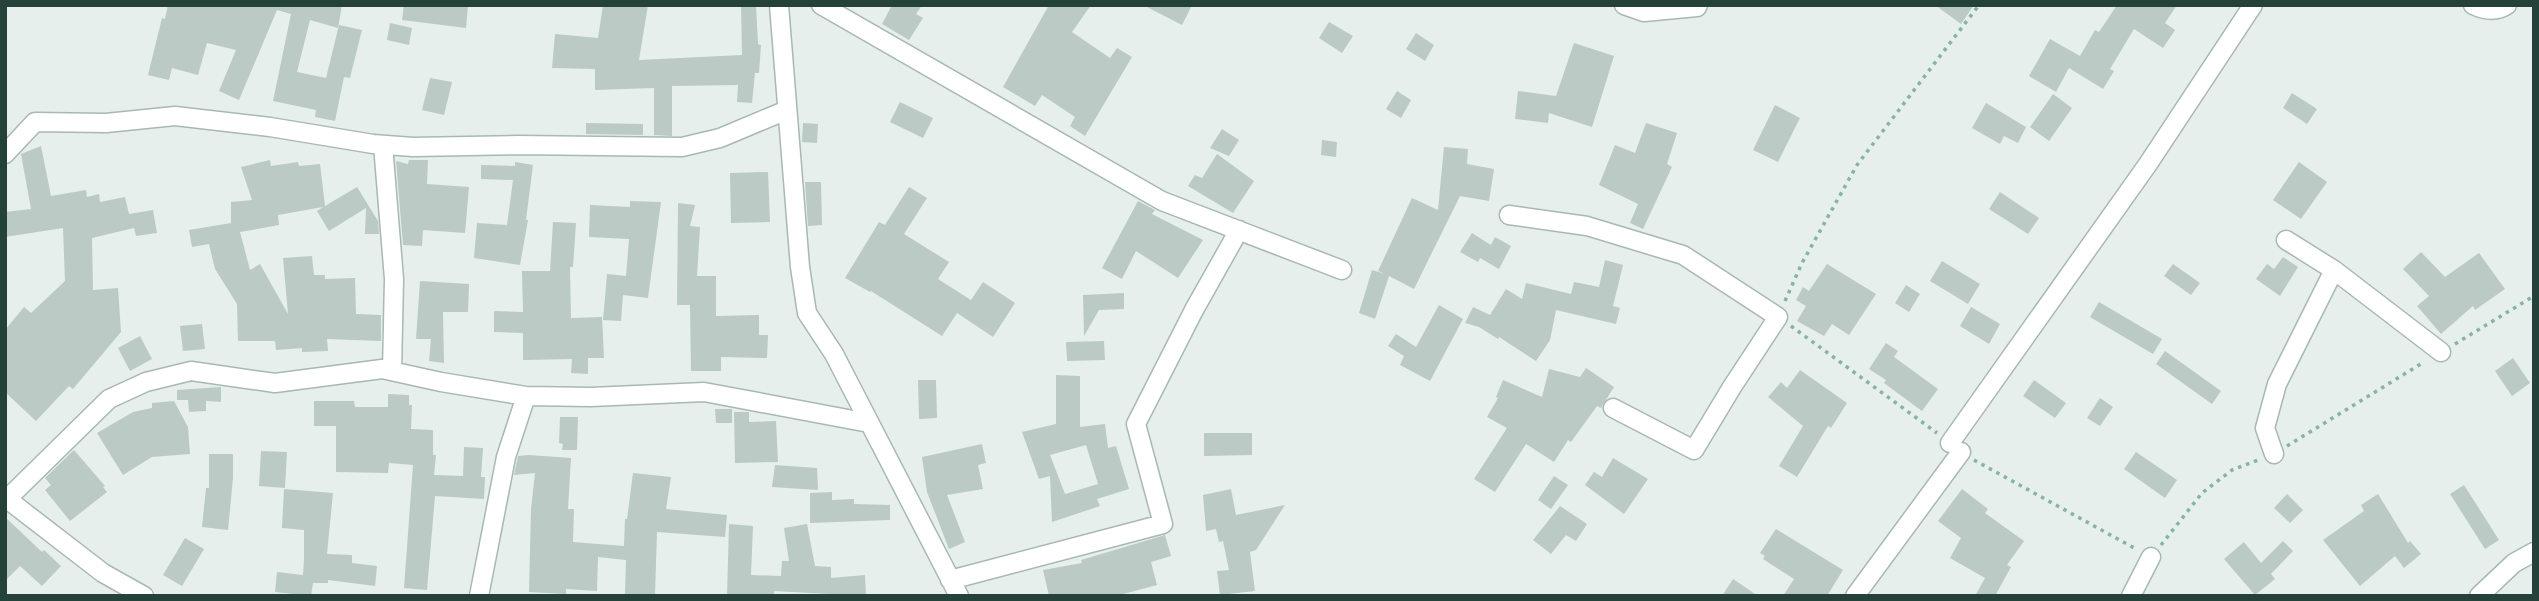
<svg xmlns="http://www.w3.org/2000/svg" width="2539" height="601" font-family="'Alegreya Sans',sans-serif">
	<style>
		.building { fill: #bbcac4; fill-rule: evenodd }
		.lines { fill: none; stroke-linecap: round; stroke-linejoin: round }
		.minor-casing { stroke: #a8b8b2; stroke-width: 21 }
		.path { stroke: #86b3a5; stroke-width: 3.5; stroke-dasharray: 3.5 5; stroke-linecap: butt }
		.minor { stroke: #fff; stroke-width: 18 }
	</style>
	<rect width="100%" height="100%" fill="#e6efeb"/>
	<!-- building -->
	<path class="building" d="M168,5H342L338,28L310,20L297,72L326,78L339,25L362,30L350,78L344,77L335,121L315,117L316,110L273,101L291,14L277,10L239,100L219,91L236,50L207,43L198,75L172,68L169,80L148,75L162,18L165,19Z
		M404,5H468L466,28L402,20Z
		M603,5H648L639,60L742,55L741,5H756L758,44L761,45L759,73H755L752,103L737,102L738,85L672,86V136L654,135V88L595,90V69L552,68L555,34L598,38Z
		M892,5H922L916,14L923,18L909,40L882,24Z
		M1049,5H1091L1072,32L1110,58L1117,48L1132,57L1085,136L1070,126L1075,117L1042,95L1035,106L1003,87Z
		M1143,5H1192L1182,25Z
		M1935,5H1974L1961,24Z
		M2117,5H2177L2165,23L2175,30L2163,48L2134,29L2110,69L2114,71L2103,89L2069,68L2056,92L2029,76L2050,39L2080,56L2095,30L2099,32Z
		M1329,22L1353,36L1342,53L1319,38Z
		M390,23L412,28L409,45L387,40Z
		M1416,33L1434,45L1425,61L1406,49Z
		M1574,43L1614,56L1592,127L1549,113L1548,123L1515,119L1518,91L1556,96Z
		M430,78L452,82L444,115L422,110Z
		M1397,91L1411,100L1401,118L1386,109Z
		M2292,93L2317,109L2307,124L2283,108Z
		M2053,94L2072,108L2049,141L2030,127Z
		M900,102L933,118L923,138L890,122Z
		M1986,103L2026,127L2018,143L2004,136L2000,144L1972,128Z
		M1775,105L1800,118L1778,162L1753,150Z
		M586,123L643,124V135L586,134Z
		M803,123L818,124L817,143L802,142Z
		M1646,123L1677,133L1667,164L1672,167L1643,229L1630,223L1638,204L1599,185L1615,145L1635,153Z
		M1222,129L1239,140L1229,156L1210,148Z
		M1322,140L1337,142L1336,157L1321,155Z
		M41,146L51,196L86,190L87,197L99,194L100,202L125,197L129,214L153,210L157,233L136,236L134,228L92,238L93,290L118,288L121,332L73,389L69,386L36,421L5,392V330L24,307L31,313L65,281L63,228L5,237V212L31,209L21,154Z
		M1444,147L1468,149L1467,164L1494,169L1489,201L1460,196L1414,289L1389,276L1375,319L1359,313L1372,270L1385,274L1378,271L1412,198L1438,210Z
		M1217,154L1254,181L1233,213L1188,186L1195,175L1202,178Z
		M270,160L271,166L298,162L299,166L320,164L325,206L357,187L378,221L379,234H365L366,208L329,231L317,211L323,207L278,215L279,225L240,232L250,270L260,264L288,314L283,258L312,256L314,275H325V279L355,278L356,314L381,315V341L327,339L328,351L302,352V348L276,350L275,341H238L237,304L215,269L209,244L192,247L189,230L231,223V202L252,200L241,167Z
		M409,160H428L427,184L469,187L465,233L423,230L422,246L403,245L396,161L408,164Z
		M515,162L533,165L526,220H528L520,265L474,258L477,223L507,225L513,180L481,179V165L515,166Z
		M2299,162L2327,182L2301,219L2273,200Z
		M768,172L770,222L731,223L730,173Z
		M805,182H821L822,225L808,226Z
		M909,187L927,198L904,234L949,262L938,279L971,300L983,282L1015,303L993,337L957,313L942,336L871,291L870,292L845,278L879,222L885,225Z
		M2000,192L2039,218L2028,234L1989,209Z
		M630,201L661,202L648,298L623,295L621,321L603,320L607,274L626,276L629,239L589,237L590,205L630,207Z
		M1138,201L1155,210L1152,214L1203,240L1178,278L1136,251L1122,279L1102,268Z
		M678,203L695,205L690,226L700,227L697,276H716V316L759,315V335H768L767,358L721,357V371H691L690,305H677Z
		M553,222L576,223L573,267H570L571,318L602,317L604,358H588V374L571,373L572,359L523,360V333L494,332V311L523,312L522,271H550Z
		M1472,233L1491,245L1495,237L1511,246L1499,269L1480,258L1478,262L1460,252Z
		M2421,252L2445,277L2479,253L2505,289L2475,310L2473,306L2441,334L2417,306L2429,296L2403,269Z
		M2283,257L2298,267L2280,296L2256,279L2267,264L2274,269Z
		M1605,260L1623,265L1613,306L1620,308L1616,324L1556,310L1550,340L1536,361L1499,337L1498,339L1479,327L1465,323L1473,307L1490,315L1506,289L1522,299L1526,283L1571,294L1574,282L1599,287Z
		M1942,261L1980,284L1968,304L1930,281Z
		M1827,264L1876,294L1849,335L1832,324L1824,336L1797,321L1806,306L1796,300L1803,287L1809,291Z
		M2173,264L2200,283L2191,295L2164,276Z
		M420,281L469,284L468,312H443L444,363L429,361L431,339H416Z
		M1906,285L1920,294L1909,312L1895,303Z
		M1124,293V309L1099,310L1084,336L1083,295Z
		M2099,302L2162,339L2153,354L2090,317Z
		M1439,305L1463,319L1430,381L1400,365L1404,356L1388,346L1396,334L1416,347Z
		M1971,307L2000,324L1989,344L1960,326Z
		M202,324L205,349L183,351L180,326Z
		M140,336L152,359L130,371L118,348Z
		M1104,341L1105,360L1067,361L1066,342Z
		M1886,343L1898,351L1894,357L1938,389L1922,411L1884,383L1886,380L1869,369Z
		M2165,351L2221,391L2212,404L2156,364Z
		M2513,358L2530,383L2512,396L2495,371Z
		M1586,368L1614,387L1601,408L1597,406L1571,442L1568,440L1554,462L1526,444L1495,492L1474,479L1507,428L1487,417L1498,398L1496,397L1503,380L1542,397L1549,369L1580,377Z
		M1800,370L1847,403L1831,428L1828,426L1797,477L1779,466L1803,426L1768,397L1781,382L1787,388Z
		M1056,375L1080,376V427L1105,424L1108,448L1116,446L1129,489L1097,499L1100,506L1052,522L1050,476L1039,479L1022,432L1056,424ZM1086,445L1098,484L1065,494L1050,455Z
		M918,380H936L937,418L919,419Z
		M2034,380L2066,403L2055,418L2023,396Z
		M221,387V402L206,401V411L189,412L188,400H177V390Z
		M388,394L409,395V405H412L411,429L433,430V455H436L434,475L463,476L464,447L483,448L481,477H485L484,499L435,496L427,590L404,588L413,465L389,463L388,473L336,472V426H314V401H354L355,407H388Z
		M2100,398L2113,407L2100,426L2087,418Z
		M174,401L188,427L190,454L152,457L123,475L97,433L133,412L152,408V403Z
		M715,409H732V423H716Z
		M734,412H749V422L776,421L778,462L735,463Z
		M560,417H578L577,450H562L563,444L559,443Z
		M1204,433H1252V455L1204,456Z
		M982,444L986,463L978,465L983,489L947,495L965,542L949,549L927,492L922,457Z
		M74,450L105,486L103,487L107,492L70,521L45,490L51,485L45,478Z
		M261,451L287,452L285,488L259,486Z
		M2136,452L2177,480L2165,498L2124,469Z
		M209,454H233V478L228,530L202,527L206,488H209Z
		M529,455L571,458L568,509H574L573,542L624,546L625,519H627L633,473L671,477L666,509L727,515L725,537L657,532L655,595L625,594L626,560L598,557L597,591L566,589V594L529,592L531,509L535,473L514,475L518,456Z
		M1613,458L1648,479L1624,514L1585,485L1594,472L1602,477Z
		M775,465L817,468L818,490L772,487Z
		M1554,476L1568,485L1551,509L1538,500Z
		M2464,485L2499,540L2485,549L2450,494Z
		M284,489L333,493L327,554L352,555V563L377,566L375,586L328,580V583H313L311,596L275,592L277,572L303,575L304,560V530L282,528Z
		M1231,489L1236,515L1285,505L1256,550L1250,552L1255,591L1220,595L1217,571L1229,570L1223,541L1219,542L1216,529L1206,531L1203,495Z
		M1962,489L1988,509L1985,513L2024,541L2007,565L2011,567L1995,596H1975L1985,578L1950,558L1961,538L1938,521Z
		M832,492V500L854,499V504L890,505V520L810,523V493Z
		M2287,494L2303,510L2290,523L2274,508Z
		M2378,494L2408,543L2410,541L2421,554L2404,568L2395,556L2360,586L2323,540L2364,511L2361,505Z
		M1560,506L1587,524L1576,541L1566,535L1551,554L1533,540Z
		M5,517L42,552L44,550L61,566L42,586L20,566L5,581Z
		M729,524L753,526L751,575L781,576L782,561H789L784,528L807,524L815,566L831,567V578L865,575L866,596L774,591V596H727Z
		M1776,529L1843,570L1827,596H1783L1794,579L1763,559L1765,556L1760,553Z
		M1165,535L1171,556L1151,562L1157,585L1116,596H1049L1043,570L1082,563L1081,560Z
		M185,538L204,549L182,586L163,575Z
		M2283,541L2293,551L2271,574L2275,579L2255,595L2224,559L2244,542L2261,563Z
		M1733,579L1758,596H1722Z"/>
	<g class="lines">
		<defs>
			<path id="minor" d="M779,5L800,267L807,313L834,354L959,596
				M821,5L1162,201L1342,270
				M1624,5L1644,12L1697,7L1698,5
				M2473,5C2484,10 2497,12 2507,5
				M383,145L394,279L392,371
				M5,154L35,122L106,123L175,116L270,127L373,144L413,147L517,145L682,147L720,138L787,110
				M1509,215L1587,226L1683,255L1778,317L1732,387L1694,450L1613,408
				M2286,240L2334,270L2441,352
				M1950,443L2148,164L2253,5
				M2274,454L2265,428L2277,384L2334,270
				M7,499L103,573L144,596
				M5,501L109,399L146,382L191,371L275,383L382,369L441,382L526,396L591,397L704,392L869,423
				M950,580L1163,524L1136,424L1194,310L1239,230
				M479,596L506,457L526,396
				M1855,596L1961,452
				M2131,596L2151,557
				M2479,596L2514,563L2534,552"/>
		</defs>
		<!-- minor casing -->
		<use href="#minor" class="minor-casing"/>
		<!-- path -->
		<path class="path" d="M1785,301L1802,263L1857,165L1979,5
			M1791,326L1937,433
			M2455,344L2534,296
			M2287,446L2424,362
			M1974,460L2136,549
			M2161,545L2202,493L2232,470L2258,460"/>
		<!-- minor -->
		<use href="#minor" class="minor"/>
	</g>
	<!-- border -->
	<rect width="2539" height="601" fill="none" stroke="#24423a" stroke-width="14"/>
</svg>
